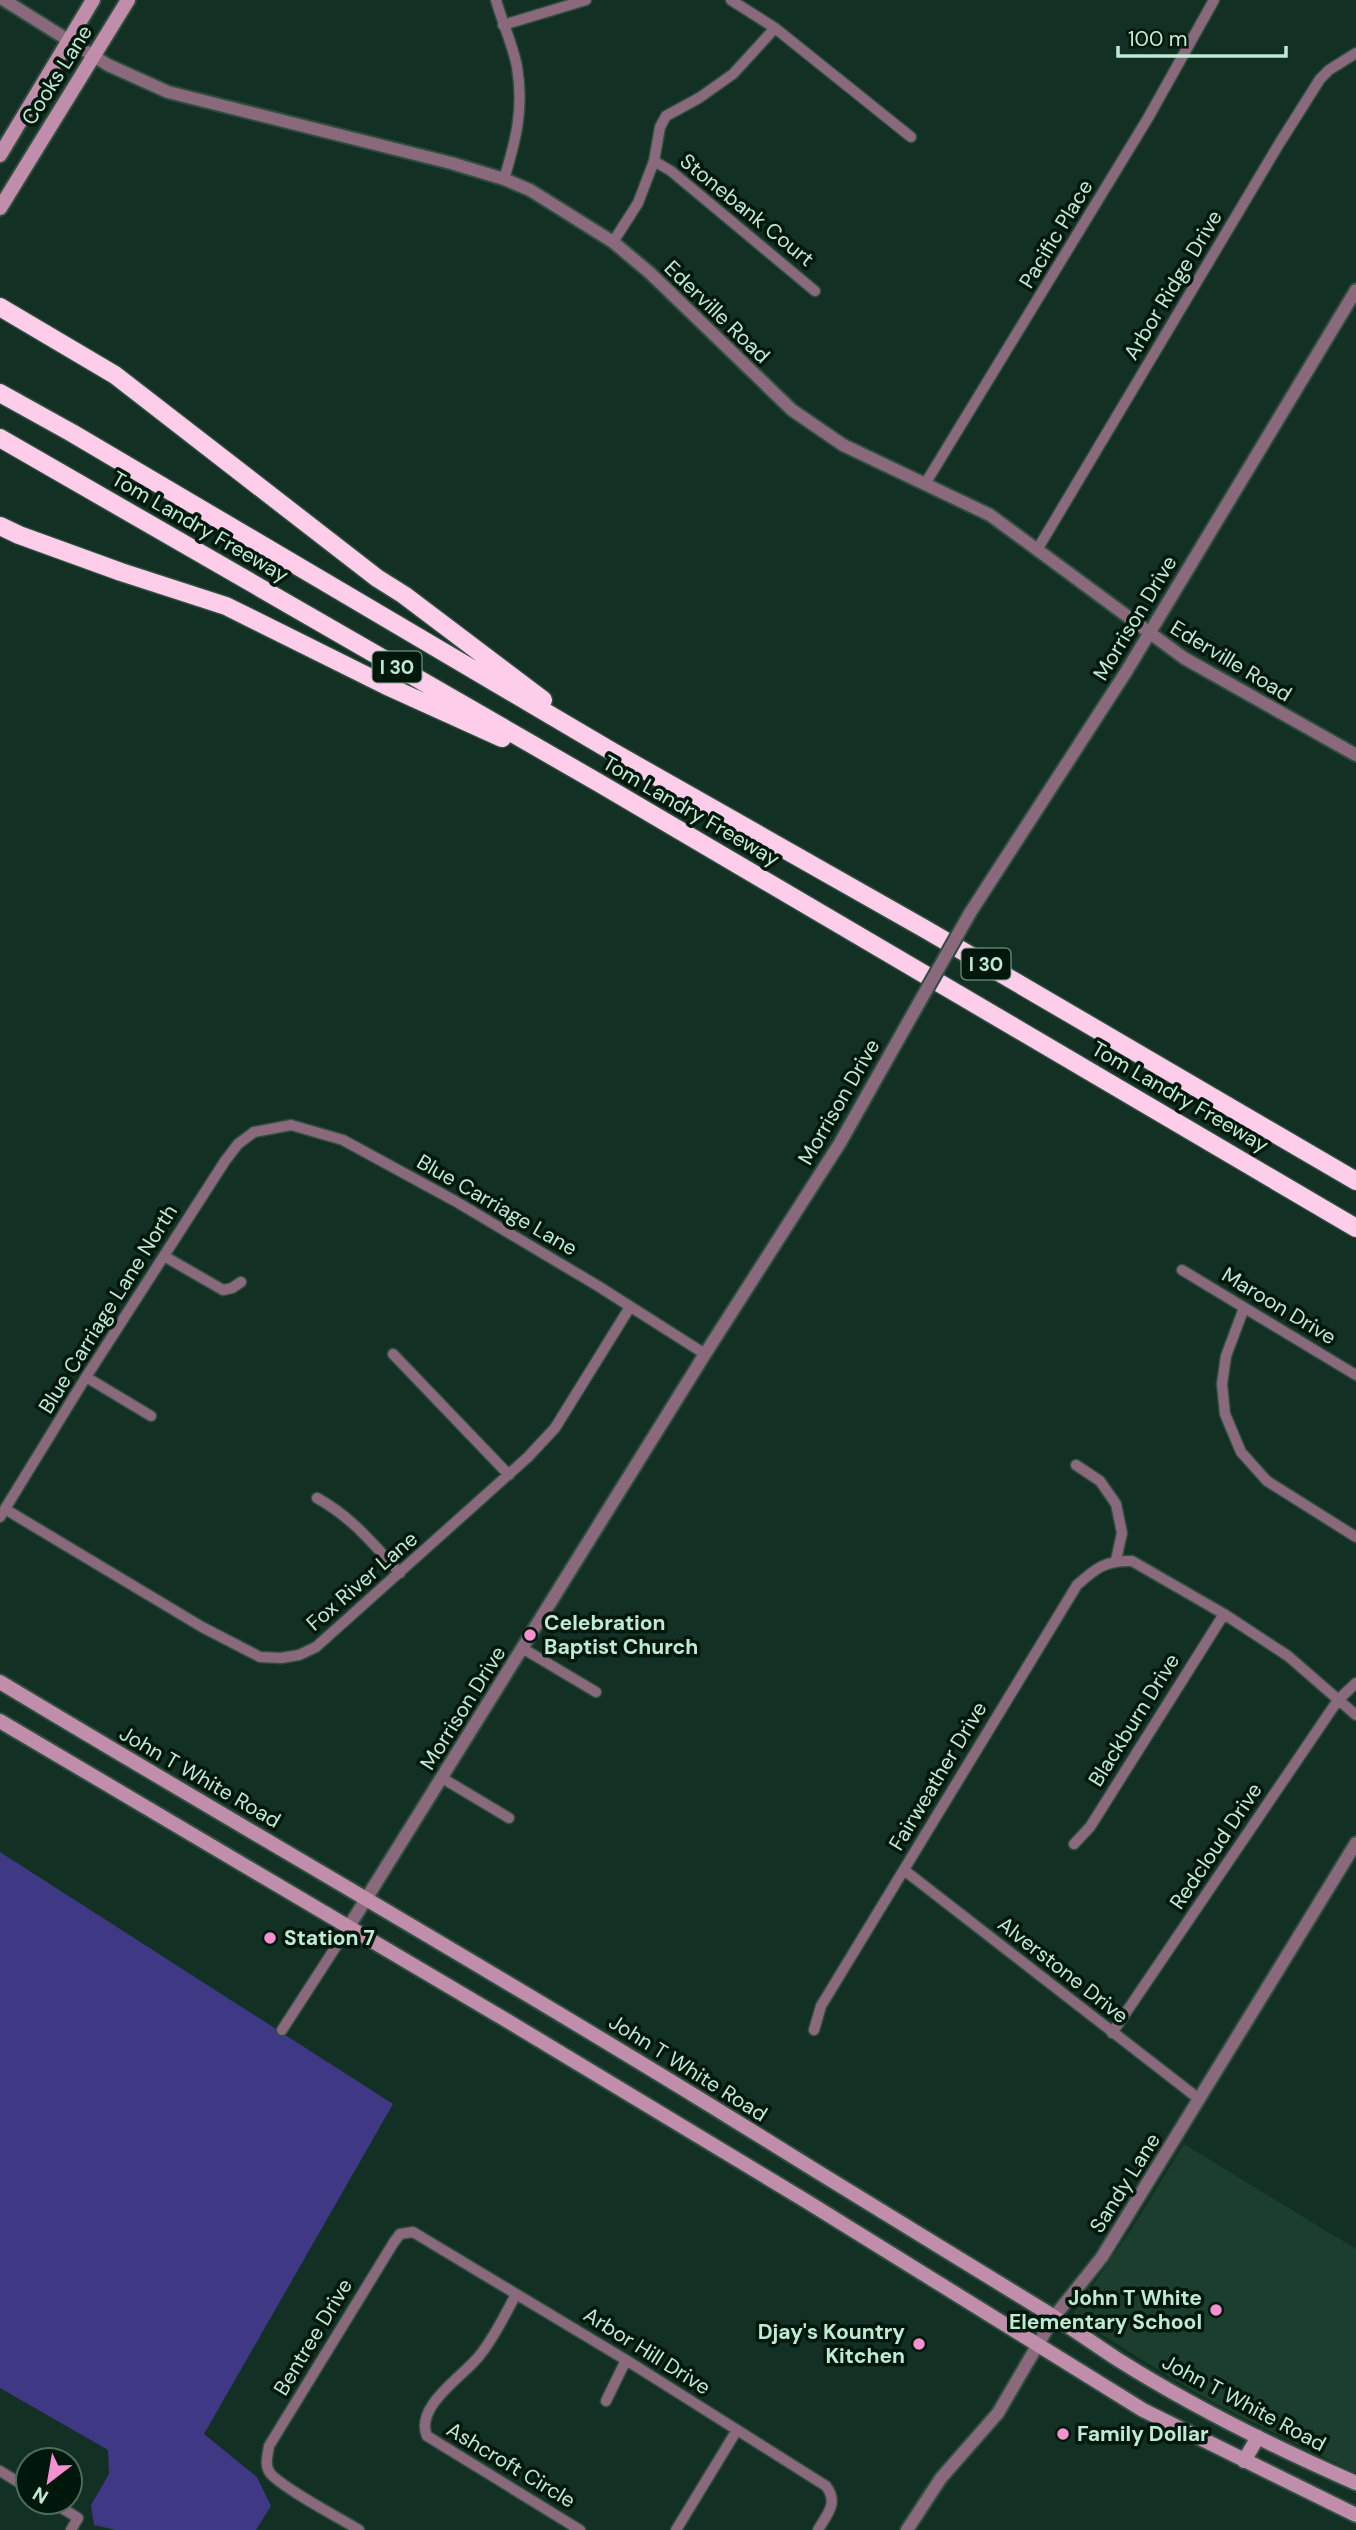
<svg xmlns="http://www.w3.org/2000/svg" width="1356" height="2530" font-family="'DM Sans',sans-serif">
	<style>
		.built { fill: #1b3e2e }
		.green { fill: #3f3884 }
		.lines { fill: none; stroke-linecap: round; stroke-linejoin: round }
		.minor-casing { stroke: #2e4e3f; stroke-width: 13 }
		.tertiary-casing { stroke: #2e4e3f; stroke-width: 16 }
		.secondary-casing { stroke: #2e4e3f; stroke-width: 18 }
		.motorway-casing { stroke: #2e4e3f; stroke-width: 21 }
		.minor { stroke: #8a697c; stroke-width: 10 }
		.tertiary { stroke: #8a697c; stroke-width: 12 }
		.secondary { stroke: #c08dab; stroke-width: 14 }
		.motorway { stroke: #fecde9; stroke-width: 18 }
		.tertiary-bridge-casing { stroke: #2e4e3f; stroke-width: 16; stroke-linecap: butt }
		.tertiary-bridge { stroke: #8a697c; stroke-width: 12 }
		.poi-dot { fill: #f690cf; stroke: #00180c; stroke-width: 2.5 }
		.labels { text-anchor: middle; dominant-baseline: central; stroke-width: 7; stroke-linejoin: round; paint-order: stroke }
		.shield { fill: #00180c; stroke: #86ac99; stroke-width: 2 }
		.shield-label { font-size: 19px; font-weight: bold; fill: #bfebd5 }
		.street-label { font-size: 21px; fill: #bfebd5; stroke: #00180c }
		.poi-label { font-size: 21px; font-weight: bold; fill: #bfebd5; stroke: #00180c; text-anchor: start }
	</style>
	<rect width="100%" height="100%" fill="#123023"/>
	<!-- built -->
	<path class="built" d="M1184,2144L1356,2249V2473L1239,2416L1191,2390L1078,2320L1073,2314L1132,2228Z"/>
	<!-- green -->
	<path class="green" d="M0,1852L393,2104L204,2434L257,2477L271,2506L256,2530H116L94,2525L91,2505L109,2474L108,2450L0,2388Z"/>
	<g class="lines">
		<defs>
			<path id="minor" d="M496,0C502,22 513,45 517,67C524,109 516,140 504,179
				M731,0L775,28L911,137
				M503,25L586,0
				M654,161L671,171L815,291
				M613,242L638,203L654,161L660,127L666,116L699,98L733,74L775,28
				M925,484L1148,118L1214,0
				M1037,550L1279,144L1320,79L1329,70L1356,53
				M164,1256L223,1290L232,1288L241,1282
				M1182,1270L1356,1375
				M1244,1308L1226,1356L1222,1384L1225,1414L1241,1452L1267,1481L1356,1537
				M393,1354L509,1475
				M86,1377L151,1416
				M1076,1465L1100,1481L1116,1504L1122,1533L1116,1560
				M317,1498C352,1517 373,1544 400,1573
				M5,1509L202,1627L260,1657L281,1658L299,1655L316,1647L528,1457L555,1428L630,1307
				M0,1517L86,1377L225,1161L238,1144L254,1132L291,1125L343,1140L455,1201L598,1286L705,1354
				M522,1648L596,1692
				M442,1778L509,1818
				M1074,1844L1090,1827L1224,1614
				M904,1870L1199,2099
				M282,2030L348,1928
				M814,2030L821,2006L1077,1585C1096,1568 1106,1560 1132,1561L1224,1614L1288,1656L1356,1715
				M1112,2033L1338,1700L1356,1683
				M516,2294C505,2315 495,2336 480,2355C465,2375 414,2406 427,2436L580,2530
				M606,2401L626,2360
				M0,2471L28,2488
				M52,2502L78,2518L71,2530
				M359,2530C340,2518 282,2488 270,2473C264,2464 268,2455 269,2446L394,2242L400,2234L413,2232L626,2360L826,2486C839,2503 827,2514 818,2530
				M676,2530L737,2430"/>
			<path id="tertiary" d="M4,0L108,65L168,92L451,163L504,179L530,190L613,242L650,273L792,410L843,445L990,515L1184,658L1356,755
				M970,913L1126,672L1356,290
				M348,1928L705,1354L840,1143L915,1010
				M907,2530L941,2478L998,2413L1054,2317L1102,2257L1356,1843"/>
			<path id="secondary" d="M0,155L93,0
				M0,208L128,0
				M0,1682C244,1829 492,1970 734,2120C835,2183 937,2245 1038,2307C1065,2323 1091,2342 1117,2359C1193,2407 1274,2447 1356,2483
				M0,1721L511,2023L806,2201L1143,2410L1356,2515
				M1244,2461L1258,2437"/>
			<path id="motorway" d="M0,307L115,375L377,578L404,595L543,700
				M0,393L72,433L613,752L925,929L1356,1181
				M0,438L599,783L1356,1228
				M0,526L19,535L121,572L226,606L387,686L502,738"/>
		</defs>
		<!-- minor casing -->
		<use href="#minor" class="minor-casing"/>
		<!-- tertiary casing -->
		<use href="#tertiary" class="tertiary-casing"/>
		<!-- secondary casing -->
		<use href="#secondary" class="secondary-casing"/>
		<!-- motorway casing -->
		<use href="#motorway" class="motorway-casing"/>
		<!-- minor -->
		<use href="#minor" class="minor"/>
		<!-- tertiary -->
		<use href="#tertiary" class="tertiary"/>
		<!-- secondary -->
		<use href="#secondary" class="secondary"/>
		<!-- motorway -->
		<use href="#motorway" class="motorway"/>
		<defs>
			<path id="tertiary-bridge" d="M915,1010L970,913"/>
		</defs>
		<!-- tertiary-bridge casing -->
		<use href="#tertiary-bridge" class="tertiary-bridge-casing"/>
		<!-- tertiary-bridge -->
		<use href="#tertiary-bridge" class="tertiary-bridge"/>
	</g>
	<!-- markers -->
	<g class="poi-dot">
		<circle cx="530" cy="1635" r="7"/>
		<circle cx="270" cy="1938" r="7"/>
		<circle cx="1216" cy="2310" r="7"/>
		<circle cx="919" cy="2344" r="7"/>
		<circle cx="1063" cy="2434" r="7"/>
	</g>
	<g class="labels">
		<!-- shield labels -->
		<g class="shield">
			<rect x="372.5" y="651.5" width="49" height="31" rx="5"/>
			<rect x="961.5" y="948.5" width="49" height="31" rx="5"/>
		</g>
		<g class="shield-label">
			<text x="397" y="667">I 30</text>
			<text x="986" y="964">I 30</text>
		</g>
		<!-- street labels -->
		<g class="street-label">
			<text transform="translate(57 75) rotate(-58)">Cooks Lane</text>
			<text transform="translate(747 210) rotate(39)">Stonebank Court</text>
			<text transform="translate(1056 234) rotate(-59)">Pacific Place</text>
			<text transform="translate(1173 285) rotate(-59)">Arbor Ridge Drive</text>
			<text transform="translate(717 312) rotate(44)">Ederville Road</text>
			<text transform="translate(200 527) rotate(30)">Tom Landry Freeway</text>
			<text transform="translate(1135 618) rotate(-59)">Morrison Drive</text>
			<text transform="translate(1231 661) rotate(31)">Ederville Road</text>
			<text transform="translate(691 811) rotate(30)">Tom Landry Freeway</text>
			<text transform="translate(1180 1097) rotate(30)">Tom Landry Freeway</text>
			<text transform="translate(839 1102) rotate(-60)">Morrison Drive</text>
			<text transform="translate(497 1205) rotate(30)">Blue Carriage Lane</text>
			<text transform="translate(1279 1306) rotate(31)">Maroon Drive</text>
			<text transform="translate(108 1309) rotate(-58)">Blue Carriage Lane North</text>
			<text transform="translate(362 1581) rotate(-41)">Fox River Lane</text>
			<text transform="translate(463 1708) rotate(-58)">Morrison Drive</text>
			<text transform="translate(1134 1720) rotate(-58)">Blackburn Drive</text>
			<text transform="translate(938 1776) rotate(-59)">Fairweather Drive</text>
			<text transform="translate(200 1777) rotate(30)">John T White Road</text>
			<text transform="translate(1216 1846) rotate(-56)">Redcloud Drive</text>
			<text transform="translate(1063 1970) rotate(38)">Alverstone Drive</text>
			<text transform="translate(688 2068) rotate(32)">John T White Road</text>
			<text transform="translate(1125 2183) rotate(-58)">Sandy Lane</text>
			<text transform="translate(313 2337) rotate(-59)">Bentree Drive</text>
			<text transform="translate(647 2351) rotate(32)">Arbor Hill Drive</text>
			<text transform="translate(1244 2403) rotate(28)">John T White Road</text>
			<text transform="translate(511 2465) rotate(31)">Ashcroft Circle</text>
		</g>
		<!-- poi labels -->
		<g class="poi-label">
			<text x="544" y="1623">Celebration<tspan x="544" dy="24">Baptist Church</tspan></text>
			<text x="284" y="1938">Station 7</text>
			<text x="1202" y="2298" text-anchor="end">John T White<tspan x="1202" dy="24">Elementary School</tspan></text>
			<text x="905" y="2332" text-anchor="end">Djay's Kountry<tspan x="905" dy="24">Kitchen</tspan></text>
			<text x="1077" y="2434">Family Dollar</text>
		</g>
	</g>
	<!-- north arrow -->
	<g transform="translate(49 2481) rotate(211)"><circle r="33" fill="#00180c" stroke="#4c6c5c" stroke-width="2"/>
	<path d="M0-5L12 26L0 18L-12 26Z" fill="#f690cf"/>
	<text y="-10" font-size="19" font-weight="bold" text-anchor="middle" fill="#bfebd5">N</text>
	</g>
	<!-- scale -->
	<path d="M1118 46v10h168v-10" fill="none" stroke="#bfebd5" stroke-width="3.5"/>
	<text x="1128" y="46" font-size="21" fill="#bfebd5" stroke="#00180c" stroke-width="5" paint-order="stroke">100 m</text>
</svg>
